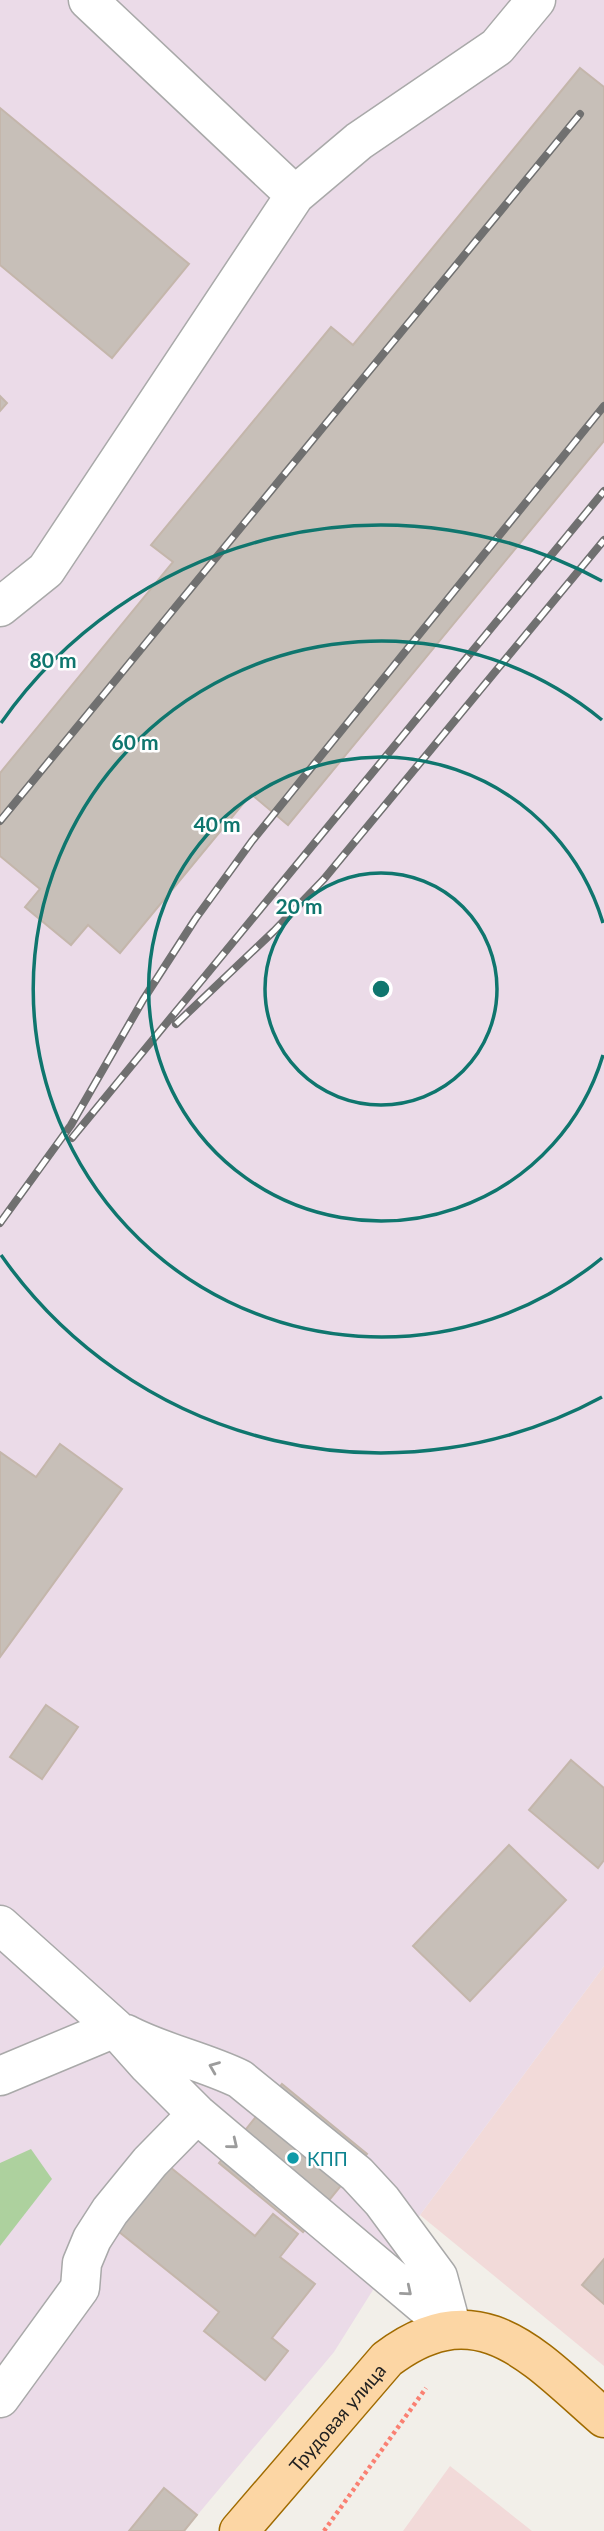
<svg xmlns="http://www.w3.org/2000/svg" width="604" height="2531" font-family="Lato,sans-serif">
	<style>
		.commercial { fill: #f2dad9 }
		.industrial { fill: #ebdbe8 }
		.forest { fill: #add19e }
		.building { fill: #c7bfb8; stroke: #c4b6ab; stroke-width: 2 }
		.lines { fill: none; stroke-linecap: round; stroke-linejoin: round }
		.minor-casing { stroke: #a9a9a9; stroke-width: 41 }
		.major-casing { stroke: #a06b00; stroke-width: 41 }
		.path { stroke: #fa8072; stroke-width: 4.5; stroke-dasharray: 3.5 3.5; stroke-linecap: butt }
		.minor { stroke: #fff; stroke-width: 38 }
		.major { stroke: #fcd6a4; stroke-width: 38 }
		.rail-casing { stroke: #707070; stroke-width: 8 }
		.rail { stroke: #fff; stroke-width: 5; stroke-dasharray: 16; stroke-linecap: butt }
		.oneway { stroke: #9c9c9c }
		.ring { fill: none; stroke: #0f766e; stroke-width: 3.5 }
		.culture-dot { fill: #0f9aa8; stroke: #fff; stroke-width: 2.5 }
		.labels { text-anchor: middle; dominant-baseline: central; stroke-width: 5; stroke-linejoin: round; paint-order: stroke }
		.culture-label { font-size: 19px; fill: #0d838f; stroke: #fff; text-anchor: start }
		.street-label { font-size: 19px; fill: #222; stroke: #fff }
		.centre { fill: #0f766e; stroke: #fff; stroke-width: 3.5 }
		.ring-label { font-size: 21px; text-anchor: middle; font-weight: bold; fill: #0f766e; stroke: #fff; stroke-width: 5; stroke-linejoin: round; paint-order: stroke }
	</style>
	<rect width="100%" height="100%" fill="#f2efe9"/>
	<!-- commercial -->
	<path class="commercial" d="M604,1966V2366L420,2215Z
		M450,2466L532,2531H403Z"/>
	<!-- industrial -->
	<path class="industrial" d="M0,0H604V1966L420,2215L334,2352L184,2531H0Z"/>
	<!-- forest -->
	<path class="forest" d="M31,2149L52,2179L0,2246V2163Z"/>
	<!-- building -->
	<path class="building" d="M580,68L604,87V441L288,825L251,794L120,953L88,925L71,945L25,907L40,889L0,856V773L173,562L151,545L331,327L353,345Z
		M0,108L189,264L112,358L0,265Z
		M0,396L7,403L0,411Z
		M60,1444L122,1489L0,1657V1452L36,1477Z
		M46,1705L78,1727L42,1779L10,1757Z
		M571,1760L604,1788V1860L598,1868L529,1810Z
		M509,1845L566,1900L470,2001L413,1946Z
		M282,2084L367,2154L303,2232L219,2163Z
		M170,2167L255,2236L273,2214L298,2234L280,2257L315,2284L272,2338L288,2351L265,2380L204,2331L219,2312L118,2231Z
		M604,2259V2304L582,2285Z
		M164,2488L197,2515L184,2531H129Z"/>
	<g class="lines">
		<defs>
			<path id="minor" d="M88,0L295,195
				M0,607L46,570L295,195L359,141L497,47L536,0
				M0,1925L115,2028L148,2065L197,2114L452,2329
				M126,2034C162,2053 203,2061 240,2079L357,2174L382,2201L438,2277L452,2329
				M0,2076L115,2028
				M0,2398L80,2288L82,2263L92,2239L110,2211L150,2162L197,2114"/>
			<g id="major">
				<path id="s1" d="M239,2531L387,2359C479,2289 535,2358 604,2418"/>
			</g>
		</defs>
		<!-- minor casing -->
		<use href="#minor" class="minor-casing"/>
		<!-- major casing -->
		<use href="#major" class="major-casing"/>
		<!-- path -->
		<path class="path" d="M324,2531L426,2388"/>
		<!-- minor -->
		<use href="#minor" class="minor"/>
		<!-- major -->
		<use href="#major" class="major"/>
		<defs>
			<path id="rail" d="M0,821L580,114
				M176,1024L274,931L324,879L604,540
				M72,1138L604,491
				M0,1223L71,1125L143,1000L196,918L252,841L604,406"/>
		</defs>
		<!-- rail casing -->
		<use href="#rail" class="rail-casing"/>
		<!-- rail -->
		<use href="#rail" class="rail"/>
	</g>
	<!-- one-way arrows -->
	<defs><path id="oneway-chevron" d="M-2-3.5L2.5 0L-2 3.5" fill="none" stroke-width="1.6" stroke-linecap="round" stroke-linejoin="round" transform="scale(1.75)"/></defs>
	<g class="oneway">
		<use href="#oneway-chevron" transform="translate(214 2067) rotate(-158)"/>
		<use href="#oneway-chevron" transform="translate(233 2144) rotate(39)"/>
		<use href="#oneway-chevron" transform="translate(407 2291) rotate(40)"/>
	</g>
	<!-- distance rings -->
	<g class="ring">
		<circle cx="381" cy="989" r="116"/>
		<path d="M603 1055A232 232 0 1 1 603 923"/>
		<path d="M602 1258A348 348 0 1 1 602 720"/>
		<path d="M602 1397A464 464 0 0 1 1 1255M1 723A464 464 0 0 1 602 581"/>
	</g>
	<!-- markers -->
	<circle class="culture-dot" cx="293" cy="2158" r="7"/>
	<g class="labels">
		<!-- culture labels -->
		<g class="culture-label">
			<text x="307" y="2158">КПП</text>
		</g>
		<!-- street labels -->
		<g class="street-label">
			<text stroke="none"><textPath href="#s1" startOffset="150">Трудовая улица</textPath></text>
		</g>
	</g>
	<circle cx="381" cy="989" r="10" class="centre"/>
	<g class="ring-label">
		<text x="53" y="668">80 m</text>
		<text x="135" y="750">60 m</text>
		<text x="217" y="832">40 m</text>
		<text x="299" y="914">20 m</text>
	</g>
</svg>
